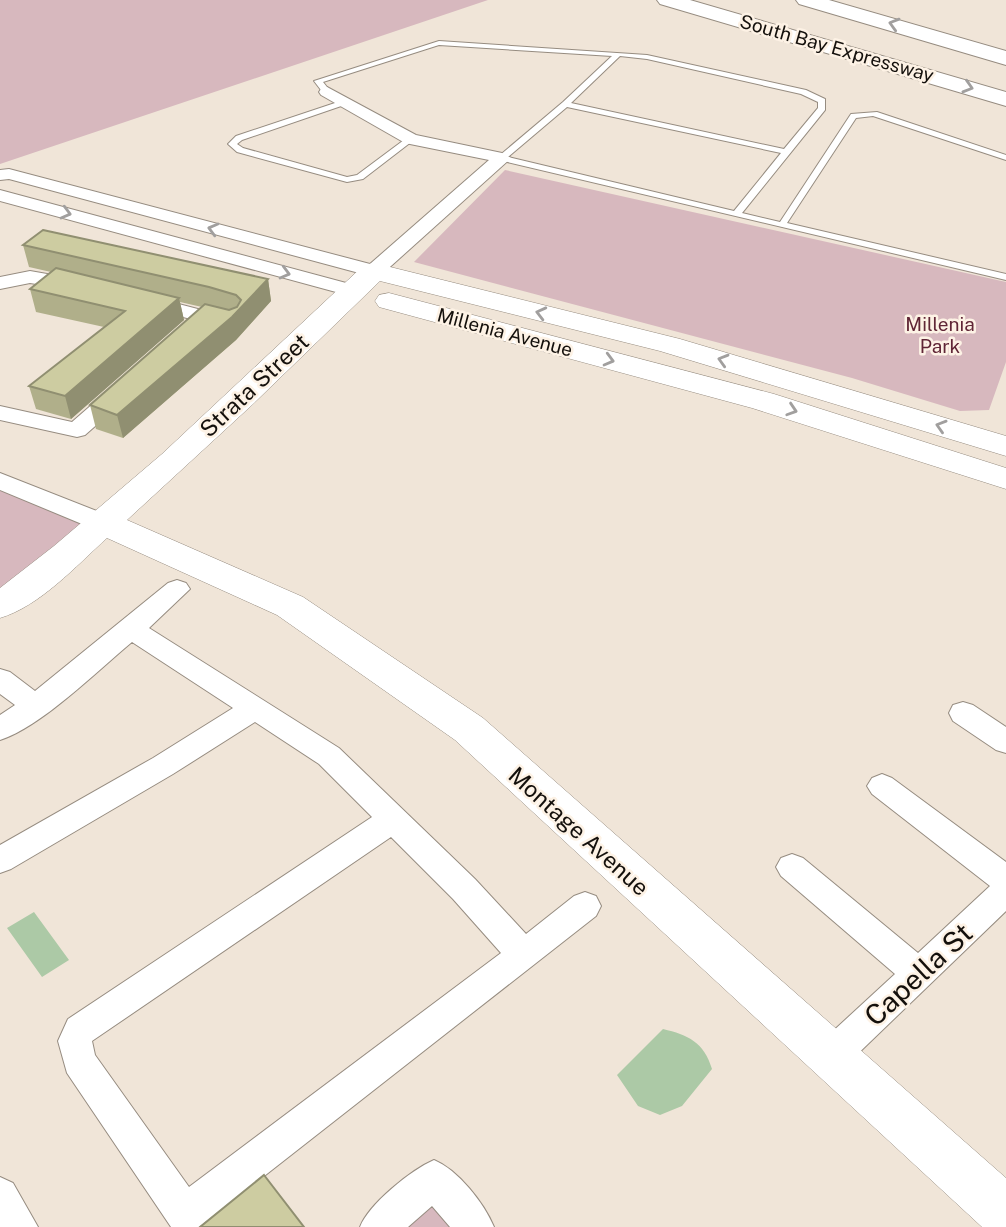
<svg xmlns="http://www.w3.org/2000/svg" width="1006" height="1227" font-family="'Public Sans',sans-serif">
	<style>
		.green { fill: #d7b8be }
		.water { fill: #acc9a6 }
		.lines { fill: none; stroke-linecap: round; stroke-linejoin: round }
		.lane-casing { stroke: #968c80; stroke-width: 2 }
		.street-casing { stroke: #968c80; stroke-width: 2 }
		.secondary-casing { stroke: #968c80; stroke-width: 1 }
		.highway-casing { stroke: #968c80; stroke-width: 2 }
		.lane { fill: #fff; fill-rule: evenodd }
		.street { fill: #fff; fill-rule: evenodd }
		.secondary { fill: #fff; fill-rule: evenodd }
		.highway { fill: #fff; fill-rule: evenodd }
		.wall { fill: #b0af8a }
		.shaded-wall { fill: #908f71 }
		.building { fill: #cdcca1; stroke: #908f71; stroke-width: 2 }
		.oneway { stroke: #a19f9e }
		.labels { text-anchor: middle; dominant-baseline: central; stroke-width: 5; stroke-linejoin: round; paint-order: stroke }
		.far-street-label { font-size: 19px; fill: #14100c; stroke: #fdf2e5 }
		.far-park-label { font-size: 19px; fill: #602636; stroke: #fdf2e5 }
		.street-label { font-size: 23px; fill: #14100c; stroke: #fdf2e5 }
		.near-street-label { font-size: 28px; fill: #14100c; stroke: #fdf2e5 }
	</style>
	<rect width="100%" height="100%" fill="#f0e5d8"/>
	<!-- green -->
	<path class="green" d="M0,0H488L0,164Z
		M505,170L1006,282V362L989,410L960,411L852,378L414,262Z
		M0,480L103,523L0,606Z
		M424,1203L447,1205L465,1227H396Z"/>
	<!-- water -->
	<path class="water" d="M34,912L69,960L42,977L7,928Z
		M663,1029C688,1035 704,1042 712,1069L682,1106L660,1115L638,1106L617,1075Z"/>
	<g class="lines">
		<defs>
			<path id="lane" d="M439,41L647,55L806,90L825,99V110L742,213L780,222L851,114L877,112L1006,155V160L873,116L856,118L787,223L1006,274V280L499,160V156L563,102L612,56L439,45L323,82L331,92L330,94H324L314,81ZM620,56L647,59L801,94L818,102V108L784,149L571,103ZM567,107L781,153L734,211L508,157Z
				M344,100H347V104L242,140L237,144L243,148L347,177L357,175L408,137L415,139L363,179L347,182L237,152L228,144L236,136Z"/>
			<path id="street" d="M327,87L416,135L502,153L511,158L381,275L374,277L9,179L0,180V170L9,169L370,264L489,160L405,143L321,95L319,92L321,89Z
				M0,190L361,287L364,291L361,295H347L0,201Z
				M30,271L87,281L90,285L87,289L80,291L30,283L0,289V277Z
				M148,296L236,319L239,323L236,327L229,329L141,306L138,302L141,298Z
				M119,386L127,388L130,393L127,398L85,435L77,437L0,420V406L72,422L111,388Z
				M0,473L112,517L115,523L112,529L103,531L94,529L0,490Z
				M177,580L186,583L190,589L149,628L339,748L475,879L526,934L574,896L585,892L596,896L601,906L596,916L199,1227H171L67,1073L58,1041L68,1019L372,817L319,764L255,722L173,774L11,869L0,873V845L153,758L233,708L132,642C97,671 41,727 0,740V715L15,705L0,694V669L10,672L35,691L168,583ZM391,837L453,899L501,953L189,1187L95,1055L92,1041Z
				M963,702L973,705L1006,727V753L996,750L953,721L949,713L953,705Z
				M882,774L892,778L1006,862V911L843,1068L831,1073L819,1068L813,1056L819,1044L895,974L781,876L776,867L781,858L792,854L803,858L918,953L990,886L872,794L867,786L872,778Z
				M434,1160C458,1170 484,1203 494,1227H450L432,1206L408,1227H360C369,1204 411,1170 434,1160Z
				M0,1177L13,1183L38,1227H0Z"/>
			<path id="secondary" d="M374,263L680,339L1006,436V456L660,351L380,281L252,405L127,520L303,597L483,718L1006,1178V1227H982L455,740L277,615L107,538C76,566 40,606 0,618V588L54,546L162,454L364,265Z
				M389,293L774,394L1006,468V489L752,408L379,307L375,301L379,295Z"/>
			<path id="highway" d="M657,0H690L1006,92V106L660,4Z
				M796,0H829L1006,51V65L799,4Z"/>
		</defs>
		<!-- lane casing -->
		<use href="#lane" class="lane-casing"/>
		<!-- street casing -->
		<use href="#street" class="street-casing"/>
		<!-- secondary casing -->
		<use href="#secondary" class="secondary-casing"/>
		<!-- highway casing -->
		<use href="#highway" class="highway-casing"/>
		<!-- lane -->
		<use href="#lane" class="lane"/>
		<!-- street -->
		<use href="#street" class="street"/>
		<!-- secondary -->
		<use href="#secondary" class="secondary"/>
		<!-- highway -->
		<use href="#highway" class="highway"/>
	</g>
	<!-- wall -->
	<path class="wall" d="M23,245L268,279L271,301L236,340L123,438L96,429L90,405L202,307L180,302L184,320L71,419L36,409L29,386L104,327L36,312L30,289L51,272L29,267Z"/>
	<!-- shaded-wall -->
	<path class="shaded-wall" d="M268,279L271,301L236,340L123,438L117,415L232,317Z
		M179,298L184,320L71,419L65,396Z"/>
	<!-- building -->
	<path class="building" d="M43,230L268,279L232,317L117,415L90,405L205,304L229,310L237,307L241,300L236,295L209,287L23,245Z
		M56,268L179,298L65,396L29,386L125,311L30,289Z
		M264,1175L304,1227H200Z"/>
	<!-- one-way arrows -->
	<defs><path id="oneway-chevron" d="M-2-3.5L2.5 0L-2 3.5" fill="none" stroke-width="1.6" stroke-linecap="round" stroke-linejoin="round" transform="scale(1.75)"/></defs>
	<g class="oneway">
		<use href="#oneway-chevron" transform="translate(894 24) rotate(-164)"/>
		<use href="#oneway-chevron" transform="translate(968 87) rotate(17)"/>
		<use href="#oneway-chevron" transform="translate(66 213) rotate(15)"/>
		<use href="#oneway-chevron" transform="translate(213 229) rotate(-165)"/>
		<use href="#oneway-chevron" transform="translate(285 273) rotate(15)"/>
		<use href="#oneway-chevron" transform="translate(541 313) rotate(-166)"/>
		<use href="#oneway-chevron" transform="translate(609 360) rotate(15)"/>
		<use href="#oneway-chevron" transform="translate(723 360) rotate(-164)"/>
		<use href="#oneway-chevron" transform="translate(792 410) rotate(18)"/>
		<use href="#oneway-chevron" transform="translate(941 426) rotate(-163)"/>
	</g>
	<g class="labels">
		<!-- far-street labels -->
		<g class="far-street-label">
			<text transform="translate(837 48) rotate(16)">South Bay Expressway</text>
			<text transform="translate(505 332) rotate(15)">Millenia Avenue</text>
		</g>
		<!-- far-park labels -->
		<g class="far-park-label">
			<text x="940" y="324">Millenia<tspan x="940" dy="22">Park</tspan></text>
		</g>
		<!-- street labels -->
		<g class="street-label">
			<text transform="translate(254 385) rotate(-43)">Strata Street</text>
			<text transform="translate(579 831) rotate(42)">Montage Avenue</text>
		</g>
		<!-- near-street labels -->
		<g class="near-street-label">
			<text transform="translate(918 974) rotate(-43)">Capella St</text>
		</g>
	</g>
</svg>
